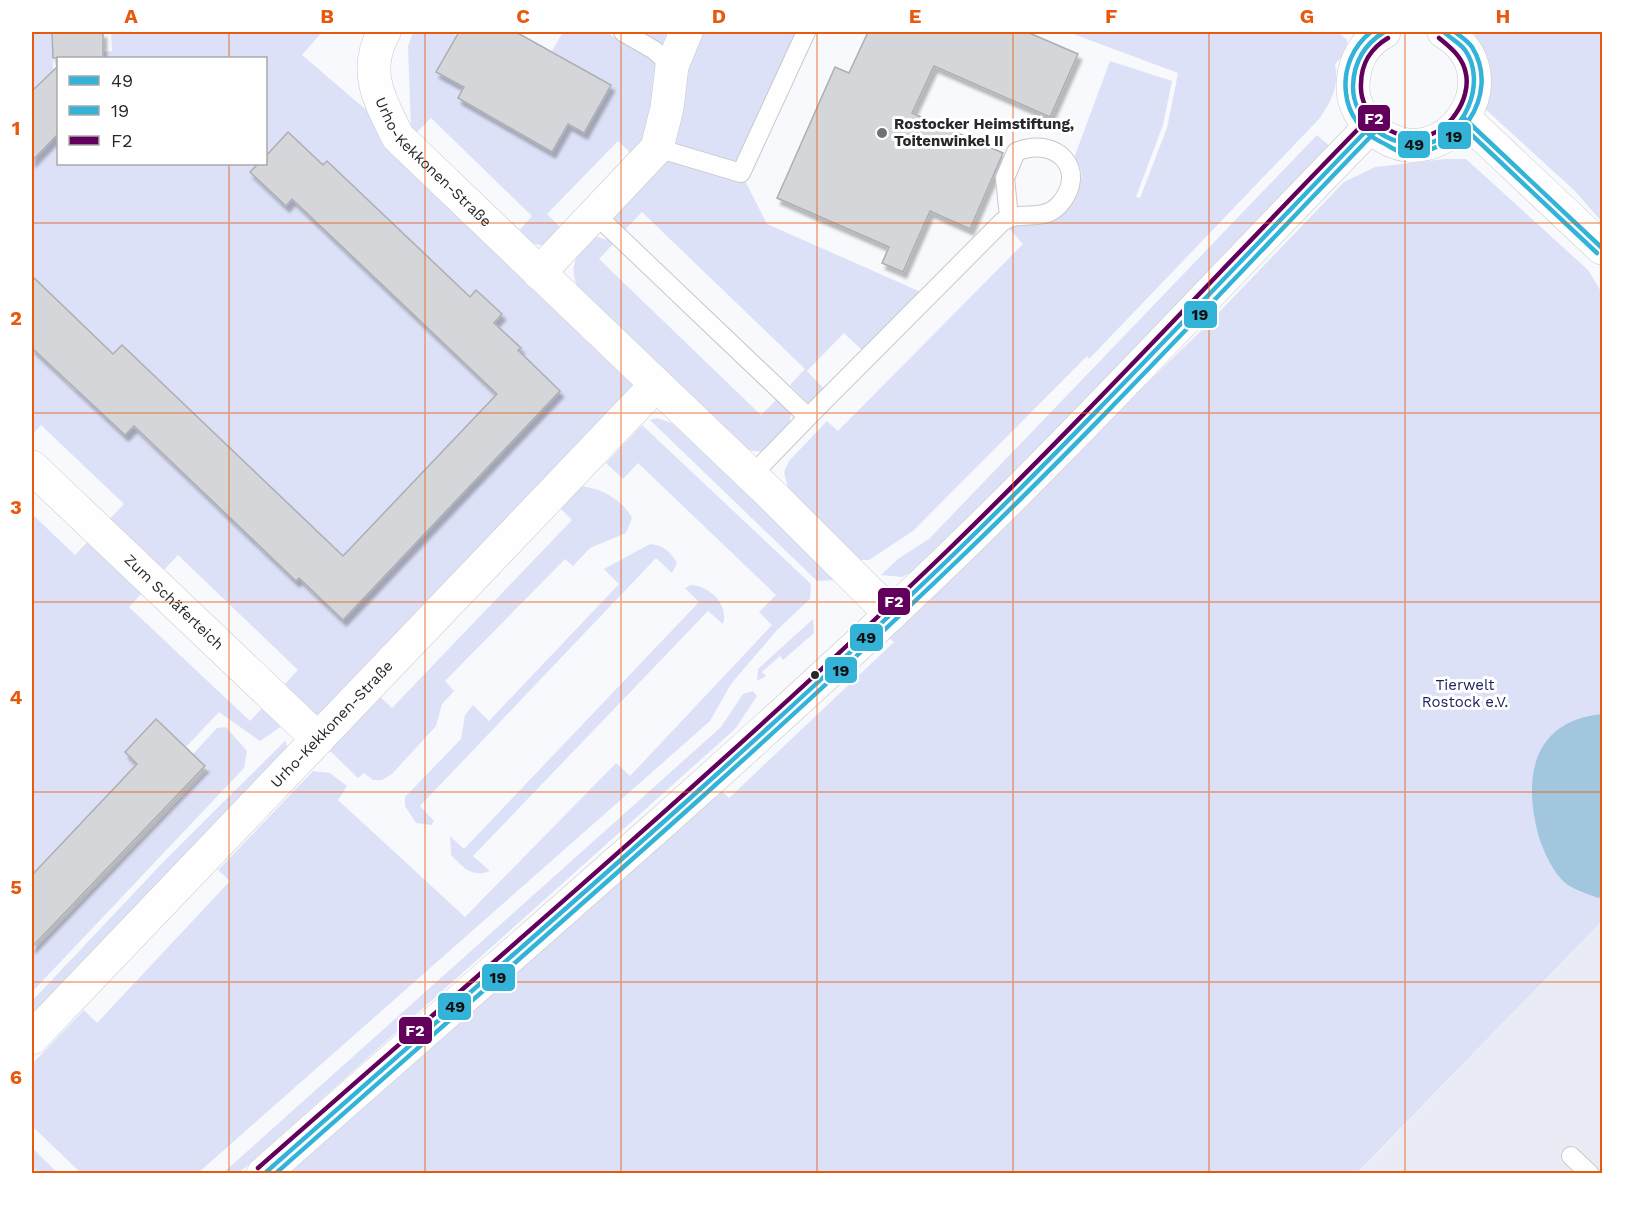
<svg xmlns="http://www.w3.org/2000/svg" width="1634" height="1205" font-family="'Work Sans',sans-serif">
	<style>
		.built { fill: #e9ecf4 }
		.green { fill: #dce1f7; fill-rule: evenodd }
		.water { fill: #a3c6df }
		.building { fill: #d5d6d9; stroke: #adaeb1; stroke-width: 1.5; filter: url(#shadow) }
		.lines { fill: none; stroke-linecap: round; stroke-linejoin: round }
		.lane-casing { stroke: #c7c8ca; stroke-width: 20 }
		.street-casing { stroke: #c7c8ca; stroke-width: 34 }
		.secondary-casing { stroke: #c7c8ca; stroke-width: 34 }
		.lane { stroke: #fefeff; stroke-width: 18 }
		.street { stroke: #fefeff; stroke-width: 33 }
		.secondary { stroke: #fefeff; stroke-width: 33 }
		.bus-1-casing { stroke: #fff; stroke-width: 9 }
		.bus-2-casing { stroke: #fff; stroke-width: 9 }
		.bus-3-casing { stroke: #fff; stroke-width: 9 }
		.bus-1 { stroke: #33b3d7; stroke-width: 4.5 }
		.bus-2 { stroke: #33b3d7; stroke-width: 4.5 }
		.bus-3 { stroke: #62005b; stroke-width: 4.5 }
		.grid { fill: none; stroke: #e8590c; stroke-width: 1.5; stroke-opacity: 0.55 }
		.poi-dot { fill: #707174; stroke: #fff; stroke-width: 2 }
		.bus-dot { fill: #27282a; stroke: #fff; stroke-width: 2 }
		.labels { text-anchor: middle; dominant-baseline: central; stroke-width: 6; stroke-linejoin: round; paint-order: stroke }
		.poi-label { font-size: 15px; font-weight: bold; fill: #27282a; stroke: #fff; text-anchor: start }
		.street-label { font-size: 15px; fill: #27282a; stroke: #fff }
		.park-label { font-size: 15px; fill: #21245e; stroke: #fff }
		.line-badge { stroke: #fff; stroke-width: 2 }
		.badge-label { font-size: 16px; text-anchor: middle; font-weight: bold; fill: #fff }
		.pale-badge-label { font-size: 16px; text-anchor: middle; font-weight: bold; fill: #111 }
		.neatline { fill: none; stroke: #e8590c; stroke-width: 2 }
		.grid-label { font-size: 20px; text-anchor: middle; font-weight: bold; fill: #e8590c }
	</style>
	<defs>
		<filter id="shadow"><feDropShadow dx="3.5" dy="6" stdDeviation="1.5" flood-color="#0004"/></filter>
	</defs>
	<rect width="100%" height="100%" fill="#f8f9fd"/>
	<!-- built -->
	<path class="built" d="M1602,921V1173L1357,1174L1386,1144Z"/>
	<!-- green -->
	<path class="green" d="M32,32H52L53,71L32,91Z
		M111,32H322L302,55L405,143L656,385L369,686L392,708L572,520L559,507L581,486C602,489 622,499 632,518L626,533L590,548L573,566L565,559L445,681L454,691L442,704L436,726L392,774L382,780H373L364,773L358,778L295,717L260,741L219,712L186,747L156,719L125,751L137,764L32,875V514L75,555L124,504L41,425L32,435V348L77,392L86,382L296,581L299,578L343,620L560,391L518,350L521,347L494,323L502,314L477,290L470,297L328,161L323,165L288,132L266,156V58H103V52L112,51ZM178,555L298,670L250,721L129,607Z
		M413,32H449L457,35L436,72L464,87L458,98L552,152L568,124L584,132L611,85L552,51L563,32H605L657,61L663,74L638,160L618,141L547,214L566,233C549,248 535,250 518,232L532,216L431,118L415,134L411,128L408,46Z
		M623,32H806L741,173L767,224L930,296L868,356L844,333L807,371L830,395L815,410L790,385L805,369L642,212L619,236L595,214L642,165L672,66Z
		M1068,32H1338L1347,40L1348,50L1335,64C1339,86 1332,101 1319,119L1089,359L1087,356L913,531L869,560H860L789,492L784,472L789,461L827,421L838,431L1023,244L1007,226L1074,197C1082,181 1086,172 1074,158L1110,61L1172,81L1163,125L1136,197L1140,198L1167,128L1178,73Z
		M1475,32H1602V222L1575,191L1482,106Z
		M1317,135L1331,147L1022,469L921,567L902,577L881,575L898,559L929,539Z
		M55,137L58,140V164H258L250,172L286,206L292,199L497,394L343,556L122,345L113,354L32,276V149L38,155Z
		M1445,159H1466L1588,270L1602,293V921L1357,1173L285,1174L721,790L729,798L894,642L886,635L1202,330L1344,182L1375,167Z
		M598,237L615,242L599,259L761,415L779,397L791,413C787,441 775,458 745,449L579,290C567,268 576,247 598,237Z
		M657,418L672,423L837,580L817,581L650,420Z
		M642,425L811,584L810,599L777,630L731,684L710,721L198,1173H81L32,1126V1064L84,1010L97,1023L230,881L218,870L313,771L330,773L347,786L338,800L465,917L616,763L630,776L772,625L759,612L776,595L638,463L623,479L606,463Z
		M650,544C663,545 671,552 677,563L672,573L656,558L420,806L434,821L431,825L416,823L405,806V797L461,739L465,715L473,705L489,721L619,584L604,569Z
		M691,585C710,586 729,605 723,624L708,611L473,856L490,871C472,878 464,868 451,855L450,836L464,849L699,602L685,588Z
		M813,619L814,633L783,660L780,656L762,672L766,676L757,681L758,669Z
		M753,691L757,696L735,729L239,1173L222,1174L721,727L743,694Z
		M226,727L247,751L244,768L32,992V953L209,769L193,754L217,728Z
		M285,741L288,748L32,1019V1001L168,857Z
		M32,1148L58,1173H39L32,1166Z"/>
	<!-- water -->
	<path class="water" d="M1602,714V897L1598,898C1589,894 1577,891 1568,885C1554,875 1543,851 1538,834C1523,776 1533,721 1602,714Z"/>
	<!-- building -->
	<path class="building" d="M52,32H103V58H53Z
		M459,32H516L611,85L584,133L568,124L552,152L458,98L464,87L436,72Z
		M868,32H1027L1078,54L1050,117L934,66L912,113L1003,153L970,229L930,211L903,272L882,263L889,247L777,198L835,67L849,73Z
		M58,66V134L32,161V91Z
		M288,132L323,165L327,161L470,297L476,290L502,314L494,323L521,348L518,350L560,391L343,620L299,578L296,581L134,426L125,435L32,348V276L113,354L122,345L343,556L497,394L292,199L286,206L250,172L258,164H266V156Z
		M156,719L205,766L32,947V875L137,764L125,752Z"/>
	<g class="lines">
		<defs>
			<path id="lane" d="M623,32L654,50L672,66
				M657,148L741,173L806,32
				M595,214L808,417L751,476
				M808,417L1002,222C1019,209 1043,223 1059,205C1090,170 1056,135 1016,152L1005,178L1009,217
				M1571,1156L1590,1174"/>
			<g id="street">
				<path id="s1" d="M384,32C362,71 380,101 398,137L775,498L891,614"/>
				<path d="M1464,118L1602,248"/>
				<path d="M539,273L657,148L667,108L672,66L686,32"/>
				<path id="s2" d="M32,467L318,739"/>
				<path id="s3" d="M32,1038L656,385"/>
			</g>
			<path id="secondary" d="M1384,32C1364,42 1354,62 1353,84C1352,103 1362,121 1377,132C1445,183 1517,74 1444,32
				M263,1174C473,988 687,805 892,613C1058,458 1211,289 1370,127"/>
		</defs>
		<!-- lane casing -->
		<use href="#lane" class="lane-casing"/>
		<!-- street casing -->
		<use href="#street" class="street-casing"/>
		<!-- secondary casing -->
		<use href="#secondary" class="secondary-casing"/>
		<!-- lane -->
		<use href="#lane" class="lane"/>
		<!-- street -->
		<use href="#street" class="street"/>
		<!-- secondary -->
		<use href="#secondary" class="secondary"/>
		<defs>
			<path id="bus-1" d="M1384,32C1365,44 1354,62 1353,85C1352,122 1390,148 1424,144C1464,139 1488,82 1465,50C1460,43 1450,38 1444,32
				M1464,118L1602,248
				M264,1174C495,969 731,769 953,555C1096,416 1231,270 1370,127"/>
			<path id="bus-2" d="M1371,32C1353,46 1343,69 1346,93C1348,114 1362,133 1381,142C1388,145 1395,151 1402,152C1457,159 1502,95 1472,47C1468,41 1460,36 1455,32
				M1459,123L1597,253
				M275,1174C503,972 735,774 955,563C1100,424 1236,276 1375,132"/>
			<path id="bus-3" d="M1388,38C1371,48 1361,64 1361,84C1359,116 1392,141 1423,136C1449,133 1471,99 1466,74C1463,57 1451,48 1439,38
				M258,1168C490,964 726,764 948,550C1091,411 1226,264 1365,122"/>
		</defs>
		<!-- bus-1 casing -->
		<use href="#bus-1" class="bus-1-casing"/>
		<!-- bus-2 casing -->
		<use href="#bus-2" class="bus-2-casing"/>
		<!-- bus-3 casing -->
		<use href="#bus-3" class="bus-3-casing"/>
		<!-- bus-1 -->
		<use href="#bus-1" class="bus-1"/>
		<!-- bus-2 -->
		<use href="#bus-2" class="bus-2"/>
		<!-- bus-3 -->
		<use href="#bus-3" class="bus-3"/>
	</g>
	<!-- grid -->
	<path class="grid" d="M229,32V58M425,32V1174M621,32V1174M817,32V1174M1013,32V1174M1209,32V1174M1405,32V1174M229,164V1174M32,223H1602M32,413H1602M32,602H1602M32,792H1602M32,982H1602"/>
	<!-- markers -->
	<circle class="poi-dot" cx="882" cy="133" r="6"/>
	<circle class="bus-dot" cx="815" cy="675" r="5"/>
	<g class="labels">
		<!-- poi labels -->
		<g class="poi-label">
			<text x="894" y="124">Rostocker Heimstiftung,<tspan x="894" dy="17">Toitenwinkel II</tspan></text>
		</g>
		<!-- street labels -->
		<g class="street-label">
			<text stroke="none"><textPath href="#s1" startOffset="153">Urho-Kekkonen-Straße</textPath></text>
			<text stroke="none"><textPath href="#s2" startOffset="196">Zum Schäferteich</textPath></text>
			<text stroke="none"><textPath href="#s3" startOffset="434">Urho-Kekkonen-Straße</textPath></text>
		</g>
		<!-- park labels -->
		<g class="park-label">
			<text x="1465" y="685">Tierwelt<tspan x="1465" dy="17">Rostock e.V.</tspan></text>
		</g>
	</g>
	<g class="line-badge">
		<rect x="1357" y="104" width="34" height="28" rx="6" fill="#62005b"/>
		<rect x="1437" y="121" width="35" height="29" rx="6" fill="#33b3d7"/>
		<rect x="1397" y="130" width="34" height="29" rx="6" fill="#33b3d7"/>
		<rect x="1183" y="300" width="35" height="29" rx="6" fill="#33b3d7"/>
		<rect x="877" y="587" width="34" height="29" rx="6" fill="#62005b"/>
		<rect x="849" y="623" width="35" height="29" rx="6" fill="#33b3d7"/>
		<rect x="824" y="656" width="34" height="28" rx="6" fill="#33b3d7"/>
		<rect x="481" y="963" width="35" height="29" rx="6" fill="#33b3d7"/>
		<rect x="437" y="992" width="35" height="29" rx="6" fill="#33b3d7"/>
		<rect x="398" y="1016" width="35" height="29" rx="6" fill="#62005b"/>
	</g>
	<g class="badge-label">
		<text x="1374" y="124">F2</text>
		<text x="894" y="607">F2</text>
		<text x="415" y="1036">F2</text>
	</g>
	<g class="pale-badge-label">
		<text x="1454" y="142">19</text>
		<text x="1414" y="150">49</text>
		<text x="1200" y="320">19</text>
		<text x="866" y="643">49</text>
		<text x="841" y="676">19</text>
		<text x="498" y="983">19</text>
		<text x="455" y="1012">49</text>
	</g>
	<!-- border -->
	<rect width="1634" height="1205" fill="none" stroke="#ffffff" stroke-width="66"/>
	<!-- legend -->
	<rect x="57" y="57" width="210" height="108" fill="#ffffff" stroke="#a9a9aa" stroke-width="1.5"/>
	<rect x="69" y="76" width="30" height="9" fill="#33b3d7" stroke="#a9a9aa" stroke-width="1.5"/>
	<text x="111" y="87" font-size="18" fill="#27282a">49</text>
	<rect x="69" y="106" width="30" height="9" fill="#33b3d7" stroke="#a9a9aa" stroke-width="1.5"/>
	<text x="111" y="117" font-size="18" fill="#27282a">19</text>
	<rect x="69" y="136" width="30" height="9" fill="#62005b" stroke="#a9a9aa" stroke-width="1.5"/>
	<text x="111" y="147" font-size="18" fill="#27282a">F2</text>
	<rect x="33" y="33" width="1568" height="1139" class="neatline"/>
	<g class="grid-label">
		<text x="131" y="23">A</text>
		<text x="327" y="23">B</text>
		<text x="523" y="23">C</text>
		<text x="719" y="23">D</text>
		<text x="915" y="23">E</text>
		<text x="1111" y="23">F</text>
		<text x="1307" y="23">G</text>
		<text x="1503" y="23">H</text>
		<text x="16" y="135">1</text>
		<text x="16" y="325">2</text>
		<text x="16" y="514">3</text>
		<text x="16" y="704">4</text>
		<text x="16" y="894">5</text>
		<text x="16" y="1084">6</text>
	</g>
</svg>
